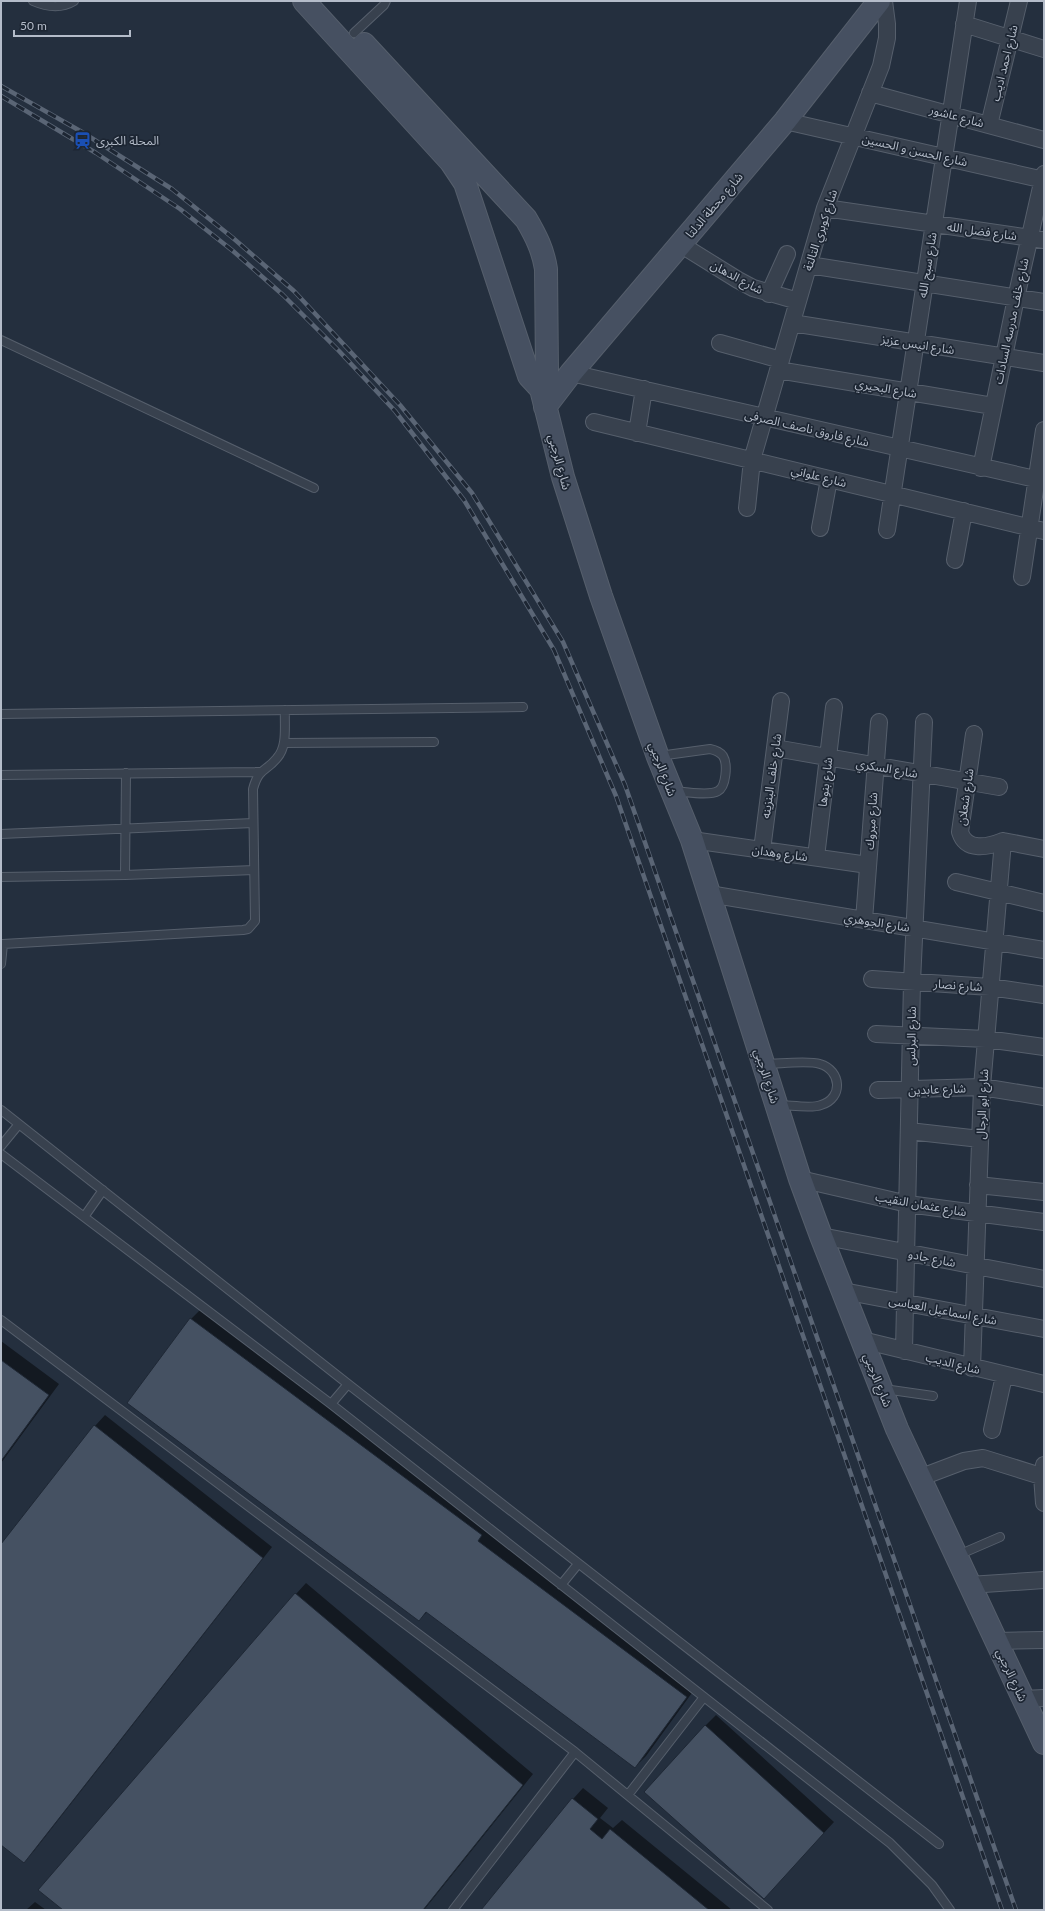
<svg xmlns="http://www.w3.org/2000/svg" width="1045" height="1911" font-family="Lato,'Noto Sans Arabic',sans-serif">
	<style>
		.shadow { fill: #0007 }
		.building { fill: #455162; stroke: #1f2835 }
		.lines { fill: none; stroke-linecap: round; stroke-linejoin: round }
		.lane-casing { stroke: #565f6c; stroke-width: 10 }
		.street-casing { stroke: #565f6c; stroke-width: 18 }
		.secondary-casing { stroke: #565f6c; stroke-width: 24 }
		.lane { stroke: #38414e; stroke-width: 8 }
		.street { stroke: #38414e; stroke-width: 16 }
		.secondary { stroke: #465061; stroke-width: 22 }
		.rail-casing { stroke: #5a6575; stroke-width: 4.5 }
		.rail { stroke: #1d2633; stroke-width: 3; stroke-dasharray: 9; stroke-linecap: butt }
		.labels { text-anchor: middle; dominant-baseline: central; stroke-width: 3.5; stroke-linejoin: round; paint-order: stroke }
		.street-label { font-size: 12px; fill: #b4bcc9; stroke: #1d2633 }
		.poi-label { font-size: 12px; fill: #b4bcc9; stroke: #1d2633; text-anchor: start }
	</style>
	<rect width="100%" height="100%" fill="#242f3e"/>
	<!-- shadow -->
	<path class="shadow" d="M202,1308L492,1524L488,1530L697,1686L646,1756L635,1767L427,1612L419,1620L129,1403L191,1319Z
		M1,1341L59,1384L1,1463Z
		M105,1415L272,1547L34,1851L24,1862L1,1844V1546L95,1426Z
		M306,1583L533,1774L424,1910H65L296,1594Z
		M716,1715L834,1822L774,1887L705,1726Z
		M583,1788L608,1808L600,1818L613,1828L622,1820L732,1910H483L573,1799Z
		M35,1902L46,1910H26Z"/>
	<!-- building -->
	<path class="building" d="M190,1318L482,1535L478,1541L687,1697L635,1768L426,1612L419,1621L127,1403Z
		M1,1360L49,1395L1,1461Z
		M94,1425L263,1558L24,1863L1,1845V1544Z
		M295,1593L523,1785L423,1910H63L38,1890Z
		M705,1725L824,1833L764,1899L644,1792Z
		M572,1798L598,1819L590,1829L602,1839L610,1829L709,1910H481Z"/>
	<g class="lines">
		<defs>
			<path id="lane" d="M33,1C47,7 61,9 74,1
				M354,33L384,5L386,1
				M1,340L314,488
				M1,714L523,707
				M284,743L434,742
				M659,756L710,749C715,750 720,752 723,756C728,764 726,787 718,791C710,796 684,792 675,791
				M1,775L260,772
				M1,834L253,823
				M125,875L126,773
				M1,877L125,875L254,870
				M1,944H3L1,964
				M3,944L243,930L248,929L255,921L253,789C259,767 266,772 277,758C288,746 284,725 285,710
				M765,1064C779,1064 808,1060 820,1064C841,1070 844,1098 821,1105C812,1109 790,1105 779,1105
				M1,1110L348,1384L939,1844
				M1,1146L19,1124
				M1,1154L331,1404L890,1843L932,1885L950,1910
				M84,1217L103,1190
				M1,1320L575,1752L768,1910
				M884,1389L933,1396
				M331,1404L348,1384
				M956,1556L1000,1537
				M561,1585L578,1564
				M628,1795L704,1697
				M453,1910L575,1752"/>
			<path id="street" d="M964,24L1044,49
				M870,93L1044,140
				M785,121L1044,180
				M989,125L1019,1
				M825,208L1044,240
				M680,244L738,280L753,288L798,301
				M809,265L1044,302
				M769,294L787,254
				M792,323L1044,363
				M720,343L781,360
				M778,370L993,406
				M571,373L1044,481
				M594,422L1044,531
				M637,433L644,389
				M981,468L1016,298L1044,174
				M747,508L752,460L825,208L881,66L887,38V24L884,1
				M820,528L829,479
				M887,530L968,1
				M955,560L964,511
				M1022,577L1044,430
				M974,734L960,832C966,852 988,847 1003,841
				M775,748L999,787
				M692,840L868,865
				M1003,841L1044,849
				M762,850L781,701
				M816,857L834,707
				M956,882L1044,903
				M709,894L1044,950
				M864,920L879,722
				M872,979L990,987L1044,995
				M876,1034L986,1039L1044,1047
				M878,1090L982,1087L1044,1097
				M909,1131L980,1139
				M800,1179L908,1204L1044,1222
				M978,1185L1044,1192
				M821,1236L1044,1279
				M843,1291L1044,1329
				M862,1340L1044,1384
				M904,1351L912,982L924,722
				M972,1368L982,1087L1003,841
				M992,1430L1004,1376
				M1044,1465L1042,1476L1044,1503
				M919,1478L964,1461L983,1458L1044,1477
				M969,1585L1044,1580
				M996,1641L1044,1640
				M1023,1699L1044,1698"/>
			<path id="secondary" d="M304,1L451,162L465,183L529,376L541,389L563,477L601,596L658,757L692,840L800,1179L821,1236L897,1429L1044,1743
				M364,44L526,219C536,236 543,250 546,269L547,372L541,389
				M545,407L571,373L785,121L879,1"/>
		</defs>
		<!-- lane casing -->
		<use href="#lane" class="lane-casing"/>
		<!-- street casing -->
		<use href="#street" class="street-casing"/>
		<!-- secondary casing -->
		<use href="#secondary" class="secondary-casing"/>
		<!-- lane -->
		<use href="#lane" class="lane"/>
		<!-- street -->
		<use href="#street" class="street"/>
		<!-- secondary -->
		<use href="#secondary" class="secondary"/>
		<defs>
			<path id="rail" d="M1,86L82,132L172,189L233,238L294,291L400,405L472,493L563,642L625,785L1016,1910
				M1,96L96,153L180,209L233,251L283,295L339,351L395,411L464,500L554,650L616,796L1002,1910"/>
		</defs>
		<!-- rail casing -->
		<use href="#rail" class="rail-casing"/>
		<!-- rail -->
		<use href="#rail" class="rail"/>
	</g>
	<!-- icons -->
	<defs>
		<symbol id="station-bare" viewBox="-9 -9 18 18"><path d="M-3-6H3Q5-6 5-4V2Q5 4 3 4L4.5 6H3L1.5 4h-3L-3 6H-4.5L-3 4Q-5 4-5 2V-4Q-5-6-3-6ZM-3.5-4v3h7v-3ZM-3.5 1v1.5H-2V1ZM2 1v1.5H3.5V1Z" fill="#1a4fb4" stroke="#1d2633" stroke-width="2.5" paint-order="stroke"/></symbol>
	</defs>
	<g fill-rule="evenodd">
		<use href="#station-bare" x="70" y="128" width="25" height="25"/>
	</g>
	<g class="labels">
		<!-- street labels -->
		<g class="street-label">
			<text transform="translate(1004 63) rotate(-76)">شارع احمد اديب</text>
			<text transform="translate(957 116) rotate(15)">شارع عاشور</text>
			<text transform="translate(915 150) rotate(13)">شارع الحسن و الحسين</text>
			<text transform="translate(714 205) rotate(-50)">شارع محطة الدلتا</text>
			<text transform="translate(820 230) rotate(-72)">شارع كوبري التالتة</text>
			<text transform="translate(982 231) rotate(8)">شارع فضل الله</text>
			<text transform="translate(927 265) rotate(-81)">شارع سبح الله</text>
			<text transform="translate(737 277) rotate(28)">شارع الدهان</text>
			<text transform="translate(1011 321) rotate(-78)">شارع خلف مدرسه السادات</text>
			<text transform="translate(918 344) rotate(9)">شارع انيس عزيز</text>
			<text transform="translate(886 388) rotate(10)">شارع البحيري</text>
			<text transform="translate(807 428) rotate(13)">شارع فاروق ناصف الصرفى</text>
			<text transform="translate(560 462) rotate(75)">شارع الرجبي</text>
			<text transform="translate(819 476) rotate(14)">شارع علواني</text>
			<text transform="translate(887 768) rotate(10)">شارع السكري</text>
			<text transform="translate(663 769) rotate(69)">شارع الرجبي</text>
			<text transform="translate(771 776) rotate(-82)">شارع خلف البنزينه</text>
			<text transform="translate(825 782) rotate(-83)">شارع بنوها</text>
			<text transform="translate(965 797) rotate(-82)">شارع شعلان</text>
			<text transform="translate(871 821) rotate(-86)">شارع مبروك</text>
			<text transform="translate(780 853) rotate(8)">شارع وهدان</text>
			<text transform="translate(877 922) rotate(9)">شارع الجوهري</text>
			<text transform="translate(958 985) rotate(4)">شارع نصار</text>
			<text transform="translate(911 1036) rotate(-89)">شارع البرلس</text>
			<text transform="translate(767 1076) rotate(72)">شارع الرجبي</text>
			<text transform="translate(937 1089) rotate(-2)">شارع عابدين</text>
			<text transform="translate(982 1104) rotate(-87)">شارع ابو الرجال</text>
			<text transform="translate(921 1204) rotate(10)">شارع عثمان النقيب</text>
			<text transform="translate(932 1258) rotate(11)">شارع جادو</text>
			<text transform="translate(943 1310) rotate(11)">شارع اسماعيل العباسى</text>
			<text transform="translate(953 1363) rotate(14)">شارع الديب</text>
			<text transform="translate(878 1380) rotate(68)">شارع الرجبي</text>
			<text transform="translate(1012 1675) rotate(65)">شارع الرجبي</text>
		</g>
		<!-- poi labels -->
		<g class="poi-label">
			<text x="96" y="140">المحلة الكبرى</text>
		</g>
	</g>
	<!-- border -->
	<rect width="1045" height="1911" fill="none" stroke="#b4bcc9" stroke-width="4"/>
	<!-- scale -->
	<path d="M14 30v6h116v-6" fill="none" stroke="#b4bcc9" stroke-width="2"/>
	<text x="20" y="30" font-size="12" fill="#b4bcc9" stroke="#1d2633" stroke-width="3" paint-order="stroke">50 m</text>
</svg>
